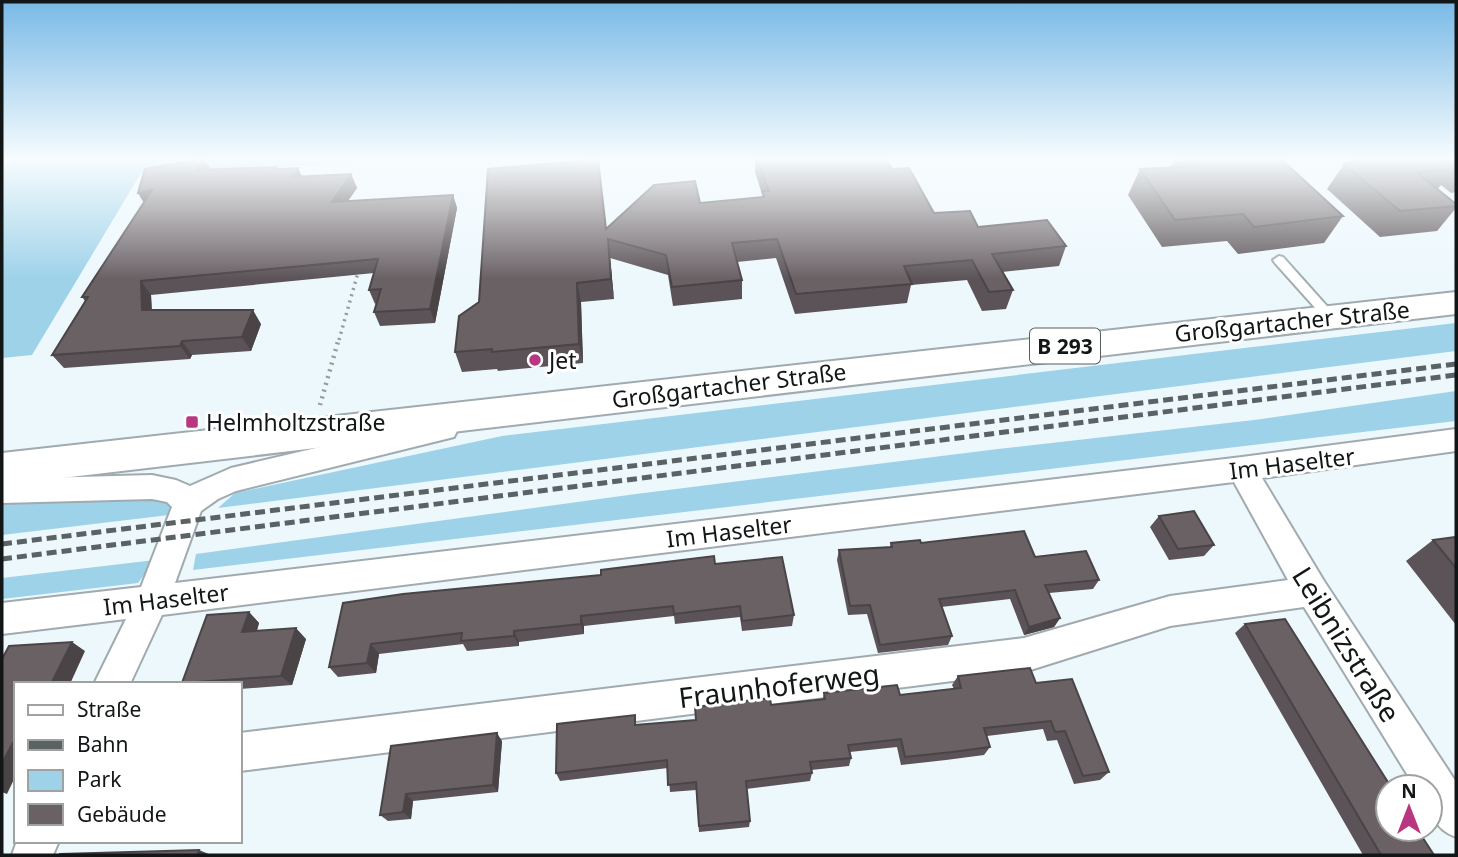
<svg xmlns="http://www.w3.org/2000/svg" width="1458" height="857" font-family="'Noto Sans',sans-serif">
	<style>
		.green { fill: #9ed2e9 }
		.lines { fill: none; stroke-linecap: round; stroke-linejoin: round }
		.service-casing { stroke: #a0aaaf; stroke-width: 4 }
		.minor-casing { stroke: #a0aaaf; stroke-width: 4 }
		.primary-casing { stroke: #a0aaaf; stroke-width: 4 }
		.path-far1 { stroke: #949ca0; stroke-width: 3.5; stroke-dasharray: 2 4.5; stroke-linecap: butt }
		.path { stroke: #949ca0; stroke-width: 4.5; stroke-dasharray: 2 5; stroke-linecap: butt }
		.service { fill: #fff; fill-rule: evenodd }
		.minor { fill: #fff; fill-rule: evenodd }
		.primary { fill: #fff; fill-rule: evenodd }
		.rail { stroke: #5b6264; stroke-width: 5; stroke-dasharray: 10 5; stroke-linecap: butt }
		.wall { fill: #5b5357 }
		.shaded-wall { fill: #4a4447 }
		.building { fill: #6a6165; stroke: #4a4447; stroke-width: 2 }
		.poi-dot { fill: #b93780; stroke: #fff; stroke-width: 2.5 }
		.labels { text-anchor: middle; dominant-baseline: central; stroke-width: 6; stroke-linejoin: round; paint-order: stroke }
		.shield { fill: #fff; stroke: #595c5d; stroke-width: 2 }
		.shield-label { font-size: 21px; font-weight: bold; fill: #121617 }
		.street-label { font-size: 23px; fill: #121617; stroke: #fff }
		.poi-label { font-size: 23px; fill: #121617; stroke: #fff; text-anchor: start }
		.near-street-label { font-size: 28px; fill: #121617; stroke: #fff }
	</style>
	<rect width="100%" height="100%" fill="#edf8fd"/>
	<!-- green -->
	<path class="green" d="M2,159H443L141,173L32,355L2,358Z
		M1456,323V351L218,508L235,493L502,436Z
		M1456,391V421L193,570L196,554L636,494L998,449L1254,420Z
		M2,495H152L171,503L169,515L2,535Z
		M155,560L138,583L2,599V578Z"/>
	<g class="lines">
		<defs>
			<path id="service" d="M1279,256L1283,257L1334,314L1336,317L1334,320H1326L1275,263L1273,260Z"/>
			<path id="minor" d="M444,418L454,421L458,429L454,437L236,491L218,499L201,511L175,583L1242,457L1456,429V451L1262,478L1324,581L1456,782V837C1432,828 1430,811 1430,787H1415L1304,607L1170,626L1024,672L240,771V733L1024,638L1170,596L1288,580L1234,482L162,615L130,684H94L126,619L2,634V603L141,587L172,507L167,502L152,499L2,503V479L152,475L176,480L190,486L231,468Z
				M17,841H59L53,855H12Z"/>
			<path id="primary" d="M1456,292V314L2,485V453Z"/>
		</defs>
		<!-- service casing -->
		<use href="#service" class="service-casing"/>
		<!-- minor casing -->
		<use href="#minor" class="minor-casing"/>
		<!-- primary casing -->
		<use href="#primary" class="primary-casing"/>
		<!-- path-far1 -->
		<path class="path-far1" d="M339,340L359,269"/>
		<!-- path -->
		<path class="path" d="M320,405L339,338"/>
		<!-- service -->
		<use href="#service" class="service"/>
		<!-- minor -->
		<use href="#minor" class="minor"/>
		<!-- primary -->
		<use href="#primary" class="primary"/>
		<!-- rail -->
		<path class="rail" d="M2,544L1456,364
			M2,559L1456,375"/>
	</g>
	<!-- wall -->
	<path class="wall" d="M204,159L211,170L298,168L302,177L351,174L357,188L348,201L453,195L457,208L435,323L380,326L374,312L376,303L375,304L369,290L374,273L151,295L152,310L261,324L251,351L192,355L190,359L64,368L52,355L85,301L82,297L144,203L138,193Z
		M598,159L606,228L700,203L762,198V194L755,172V159H886L892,169L934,213L978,227L1066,246L1059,266L1002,272L1013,290L1006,309L982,311L967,280L911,285L907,303L795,314L776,258L737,262L742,280V299L673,306L668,275L610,258L614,299L581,302L583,363L498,371L497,369L462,372L455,352L479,302Z
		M1175,159H1281L1343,216L1324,243L1238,254L1227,241L1162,247L1128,195L1140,169L1171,167Z
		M1361,159H1456V192L1451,193L1441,185L1437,190L1456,204V208L1437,231L1380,237L1327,189L1344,164Z
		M1159,516L1214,545L1204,556L1169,560L1150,527Z
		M1456,537V625L1406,561L1433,540Z
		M891,543H921L1035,557L1099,580L1093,589L1049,593L1060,618L1054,627L1024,635L1010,599L941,607L952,636L948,645L878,653L867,614L848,615L837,560L839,550L890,547Z
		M715,564L794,615L792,626L742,631L740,617L675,624L674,616L584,626V634L519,642V646L467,651L463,644L379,654L376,673L338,677L329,667L343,603Z
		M249,612L259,623L257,631L306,639L292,685L240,689V684H183L182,683Z
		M1245,624L1434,855H1363L1235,633Z
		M958,676L1036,683L1109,772L1100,780L1074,784L1057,740L1047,741L1043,729L987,736L990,747L984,755L946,760L901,765L897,747L850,752L851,758L849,766L811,770L812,773L810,781L746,789L750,821L749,827L699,832L696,790L670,792L668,768L560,781L556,773L696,720L771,705L823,699L824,693L900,695L954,689L952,685Z
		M502,741L498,792L413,801L411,819L388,821L380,815L391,746Z"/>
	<!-- shaded-wall -->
	<path class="shaded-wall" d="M204,159L212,171L196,170Z
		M298,168L304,181L291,177Z
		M351,174L357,188L338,215L332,202Z
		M152,190L147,207L138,193Z
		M453,195L457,208L435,323L430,309Z
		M608,239L610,258L614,299L611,279Z
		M141,281L151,295L152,324L142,310Z
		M577,283L581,302L583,363L579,344Z
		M253,310L261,324L251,351L242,337Z
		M182,341L192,355L190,359L180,346Z
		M249,612L259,623L253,642L242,632Z
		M581,616L584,626V634L581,624Z
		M1060,618L1054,627L1024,635L1029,627Z
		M296,628L306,639L292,685L281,676Z
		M514,631L519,642V646L514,636Z
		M72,642L85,651L70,684H51Z
		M371,644L379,654L376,673L367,663Z
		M497,733L502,741L498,792L493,785Z
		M16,737V775L7,794L2,792V763Z
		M406,794L413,801L411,819L403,812Z
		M199,850L211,855H197Z"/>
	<!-- building -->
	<path class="building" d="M204,159L196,170L276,167L275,169L298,168L291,177L351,174L332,202L453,195L430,309L374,312L381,289L369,290L378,259L141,281L142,310H253L242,337L182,341L180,346L52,355L88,297H82L152,190L138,193L145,169Z
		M598,159L606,229L654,185L695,181L700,203L764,197L762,191H769L757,159H886L892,169L909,168L934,213L970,211L978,227L1047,220L1066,246L992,254L1013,290L989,292L972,260L904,266L912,284L796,294L777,239L732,243L742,280L672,287L666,255L608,239L611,279L577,283L579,344L492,352V349L455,352L459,316L479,302L488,169Z
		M1191,159H1281L1343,216L1254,227L1243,214L1175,220L1140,169L1198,166Z
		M1361,159H1438L1453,169L1416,172L1456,204V206L1400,211L1344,164Z
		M1194,511L1214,545L1178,549L1159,516Z
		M1024,531L1035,557L1086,551L1099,580L1045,585L1060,618L1029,627L1015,590L939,599L952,636L880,645L870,605L850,606L839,550L892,547L891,543L920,540L921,543Z
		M1456,537V568L1433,540Z
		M714,556L715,564L782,557L794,615L742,621L740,606L674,614L673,606L581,616V624L514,631V636L461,641L462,633L371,644L367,663L329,667L343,603L403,594L601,575V570Z
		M249,612L242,632L296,628L281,676L182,683L207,615Z
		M1285,619L1391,787H1388V829H1417L1434,855H1381L1245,624Z
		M72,642L51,684H16V737L2,763V659L9,646Z
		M1030,668L1036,683L1072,679L1109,772L1083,776L1065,731L1055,732L1051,721L984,728L990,747L952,752L905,757L901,739L848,745L851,758L810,762L812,773L746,781L750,821L699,826L696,782L668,785L667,760L556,773L557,724L635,715V725L696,720L695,707L770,698L771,705L825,699L824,693L897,685L900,695L961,688L958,676Z
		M497,733L493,785L406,794L403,812L380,815L391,746Z
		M199,850L197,855H59L60,854Z"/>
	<!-- sky -->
	<linearGradient id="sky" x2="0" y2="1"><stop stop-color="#78b9e6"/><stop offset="0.57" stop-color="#f7fcfe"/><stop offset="1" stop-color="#f7fcfe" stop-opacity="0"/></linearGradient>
	<rect width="1458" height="279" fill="url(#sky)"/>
	<!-- markers -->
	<g class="poi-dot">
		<circle cx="535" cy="360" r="7"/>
		<rect x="185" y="415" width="14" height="14" rx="3.5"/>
	</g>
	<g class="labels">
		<!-- shield labels -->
		<rect class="shield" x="1030" y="328.5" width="70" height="35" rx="5"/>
		<g class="shield-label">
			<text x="1065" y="346">B 293</text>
		</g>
		<!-- street labels -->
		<g class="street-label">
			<text transform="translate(1292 321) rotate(-6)">Großgartacher Straße</text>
			<text transform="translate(729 385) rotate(-7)">Großgartacher Straße</text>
			<text transform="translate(1292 463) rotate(-7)">Im Haselter</text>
			<text transform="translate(729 531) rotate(-7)">Im Haselter</text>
			<text transform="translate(166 599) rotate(-7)">Im Haselter</text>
		</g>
		<!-- poi labels -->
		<g class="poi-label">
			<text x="549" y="360">Jet</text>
			<text x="206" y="422">Helmholtzstraße</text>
		</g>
		<!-- near-street labels -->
		<g class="near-street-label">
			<text transform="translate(1347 644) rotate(58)">Leibnizstraße</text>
			<text transform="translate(779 685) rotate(-7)">Fraunhoferweg</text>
		</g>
	</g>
	<!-- border -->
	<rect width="1458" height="857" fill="none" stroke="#121617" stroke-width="7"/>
	<!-- legend -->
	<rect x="14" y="682" width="228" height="161" fill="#ffffff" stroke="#a0a2a2" stroke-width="2"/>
	<rect x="28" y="705" width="35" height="10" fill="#ffffff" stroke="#a0a2a2" stroke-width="2"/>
	<text x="77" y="717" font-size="21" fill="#121617">Straße</text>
	<rect x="28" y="740" width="35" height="10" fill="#5b6264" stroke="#a0a2a2" stroke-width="2"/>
	<text x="77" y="752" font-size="21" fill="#121617">Bahn</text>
	<rect x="28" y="770" width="35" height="21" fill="#9ed2e9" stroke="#a0a2a2" stroke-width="2"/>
	<text x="77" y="787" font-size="21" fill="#121617">Park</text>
	<rect x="28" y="804" width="35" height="21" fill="#6a6165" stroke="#a0a2a2" stroke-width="2"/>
	<text x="77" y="822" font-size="21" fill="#121617">Gebäude</text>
	<!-- north arrow -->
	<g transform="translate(1409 808)"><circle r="33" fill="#ffffff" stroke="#a0a2a2" stroke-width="2"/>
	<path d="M0-5L12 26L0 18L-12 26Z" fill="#b93780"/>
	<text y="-10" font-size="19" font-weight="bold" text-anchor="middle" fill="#121617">N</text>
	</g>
</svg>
